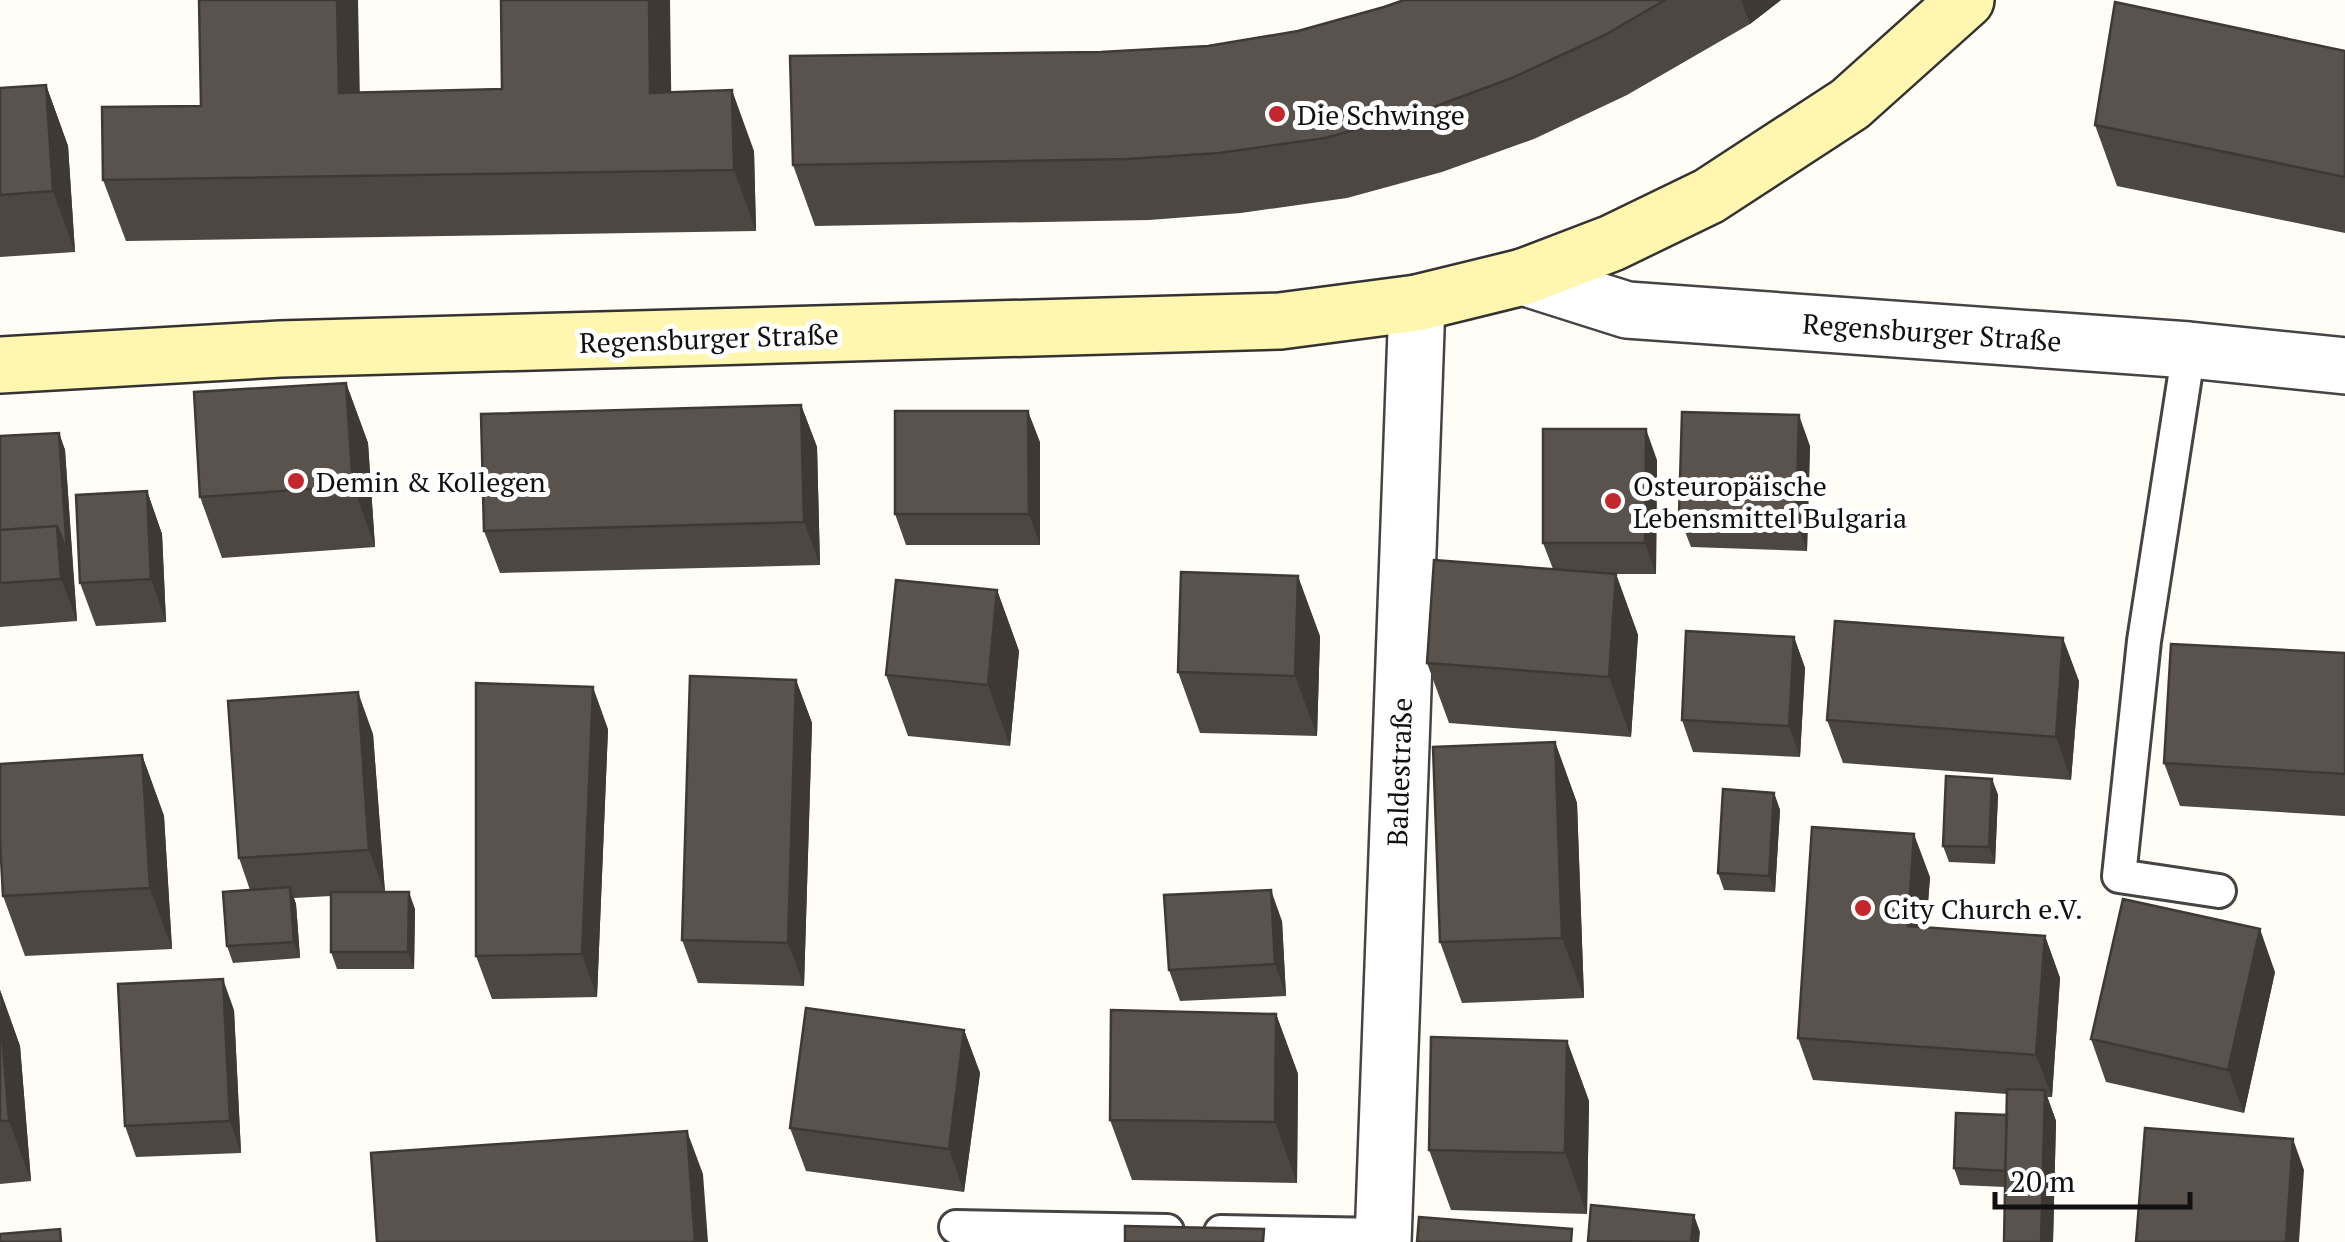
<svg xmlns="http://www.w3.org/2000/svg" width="2345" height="1242" font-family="'PT Serif',serif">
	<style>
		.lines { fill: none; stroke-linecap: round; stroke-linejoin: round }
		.lane-casing { stroke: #444; stroke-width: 38 }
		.street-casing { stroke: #444; stroke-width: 60 }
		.secondary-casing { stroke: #333; stroke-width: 60 }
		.lane { stroke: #fff; stroke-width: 32 }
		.street { stroke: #fff; stroke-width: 55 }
		.secondary { stroke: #fff6b0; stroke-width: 55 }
		.wall { fill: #4d4742 }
		.shaded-wall { fill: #3f3936 }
		.building { fill: #5a524d; stroke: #3f3936; stroke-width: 2.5 }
		.poi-dot { fill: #c4262e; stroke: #fff; stroke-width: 4 }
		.labels { text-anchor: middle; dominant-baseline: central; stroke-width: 10; stroke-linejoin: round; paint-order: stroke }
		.poi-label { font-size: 28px; fill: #111; stroke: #fff; text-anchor: start }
		.street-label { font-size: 28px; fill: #111; stroke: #fff }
	</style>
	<rect width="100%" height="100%" fill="#fffdf5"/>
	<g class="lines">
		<defs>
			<path id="lane" d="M2189,350L2144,641L2119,876L2219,891
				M956,1227L1167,1231
				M1221,1232L1383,1235"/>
			<path id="street" d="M1523,277L1627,310L2189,350L2345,366
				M1383,1242L1417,303"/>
			<path id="secondary" d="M0,365L280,349L1280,321L1417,303L1523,277L1612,243L1709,196L1850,104L1966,0"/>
		</defs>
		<!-- lane casing -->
		<use href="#lane" class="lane-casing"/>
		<!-- street casing -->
		<use href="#street" class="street-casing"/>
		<!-- secondary casing -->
		<use href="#secondary" class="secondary-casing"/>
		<!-- lane -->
		<use href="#lane" class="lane"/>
		<!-- street -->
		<use href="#street" class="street"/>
		<!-- secondary -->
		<use href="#secondary" class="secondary"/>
	</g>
	<!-- wall -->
	<path class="wall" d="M1404,0H1781L1750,24L1627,95L1534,139L1442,172L1347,198L1241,213L1149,220L815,226L793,165L1101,52L1208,46L1298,31L1384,7Z
		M2345,51V233L2117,186L2095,125Z
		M46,85L68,146L75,252L0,257V88Z
		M360,92H671L754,151L756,231L126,241L103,180L201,106Z
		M346,383L368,443L375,547L222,558L200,497Z
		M801,405L817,447L820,565L500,573L484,531Z
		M59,433L65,450L77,621L0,627V436Z
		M1040,442V545H906L895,514Z
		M1810,446L1807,551L1691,547L1679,516Z
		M1657,460L1656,574H1616L1638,635L1631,737L1449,723L1427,663L1553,569L1543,543Z
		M147,491L162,534L166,622L96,626L80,583Z
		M997,590L1019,651L1010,746L908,736L886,675Z
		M1320,636L1317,736L1200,733L1178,672Z
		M1794,637L1805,668L1800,757L1693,752L1682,720Z
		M2345,653V816L2180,806L2164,763Z
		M796,680L812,723L804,986L698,983L682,940Z
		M2079,681L2071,780L1843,763L1827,720Z
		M608,729L597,997L492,999L476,956Z
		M373,734L385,892L415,909L414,969H337L331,952V896L294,898L296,904L300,958L233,963L227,946L250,890L239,858Z
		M1555,742L1577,803L1584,998L1462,1003L1440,942Z
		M142,755L164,816L172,949L25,956L3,896Z
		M1992,779L1998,795L1995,864L1949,862L1943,846Z
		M1774,793L1780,810L1775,892L1724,890L1718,873Z
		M1930,877L1926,928L2045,936L2060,978L2052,1097H2047L2056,1121L2053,1242H2004L2005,1187L1960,1185L1954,1168L2007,1115V1094L1813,1080L1798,1038Z
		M1282,921L1286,996L1180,1001L1169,970Z
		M2275,972L2244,1113L2106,1082L2091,1039Z
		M0,990L20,1046L31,1181L0,1184Z
		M234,1010L241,1153L136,1157L125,1126Z
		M1276,1014L1298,1074L1297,1183L1132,1180L1110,1120Z
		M964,1030L980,1073L964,1192L806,1171L790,1128Z
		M1567,1041L1589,1101L1587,1214L1451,1210L1429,1150Z"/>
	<!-- shaded-wall -->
	<path class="shaded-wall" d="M337,0H358L361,153L339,93Z
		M649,0H670L672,153L650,93Z
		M1741,0H1781L1750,24Z
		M46,85L68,146L75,252L53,191Z
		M732,90L754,151L756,231L734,170Z
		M346,383L368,443L375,547L353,486Z
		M801,405L817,447L820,565L804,522Z
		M1028,411L1040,442V545L1029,514Z
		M1799,415L1810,446L1807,551L1796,520Z
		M1646,429L1657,460L1656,574L1645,543Z
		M59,433L65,450L73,569L67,552Z
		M147,491L162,534L166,622L151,579Z
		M57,526L73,569L77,621L61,579Z
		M1616,574L1638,635L1631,737L1609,677Z
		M1298,576L1320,636L1317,736L1295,676Z
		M997,590L1019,651L1010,746L988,685Z
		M1794,637L1805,668L1800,757L1789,726Z
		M2063,638L2079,681L2071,780L2056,737Z
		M796,680L812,723L804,986L788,943Z
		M593,687L608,729L597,997L582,954Z
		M358,692L373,734L385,893L369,850Z
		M1555,742L1577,803L1584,998L1562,938Z
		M142,755L164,816L172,949L150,888Z
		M1992,779L1998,795L1995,864L1989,847Z
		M1774,793L1780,810L1775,892L1769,876Z
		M1914,834L1930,877L1923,969L1908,926Z
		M290,887L296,904L300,958L294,942Z
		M1271,890L1282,921L1286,996L1275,964Z
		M409,892L415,909L414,969L408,952Z
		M2260,929L2275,972L2244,1113L2228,1070Z
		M2045,936L2060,978L2052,1097L2036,1055Z
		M223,979L234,1010L241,1153L230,1121Z
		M0,990L20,1046L31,1181L9,1121Z
		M1276,1014L1298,1074L1297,1183L1275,1122Z
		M964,1030L980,1073L964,1192L949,1149Z
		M1567,1041L1589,1101L1587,1214L1565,1153Z
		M2045,1090L2056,1121L2053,1242H2041Z
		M687,1131L703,1174L708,1242H695Z
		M2293,1139L2304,1170L2299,1242H2286Z
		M1694,1215L1700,1232L1699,1242H1691Z"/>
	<!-- building -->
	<path class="building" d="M199,0H337L339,93L502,89L501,0H649L650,93L732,90L734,170L103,180L102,107L201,106Z
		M1404,0H1665L1605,35L1512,78L1420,112L1325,138L1219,153L1127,159L793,165L790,56L1101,52L1208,46L1298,31L1384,7Z
		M2115,2L2345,51V177L2095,125Z
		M46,85L53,191L0,195V88Z
		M346,383L353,486L200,497L194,392Z
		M801,405L804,522L484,531L481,414Z
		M895,411H1028L1029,514H895Z
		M1682,412L1799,415L1796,520L1679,516Z
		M1543,429H1646L1645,543H1543Z
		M59,433L67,552L57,526L0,530V436Z
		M147,491L151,579L80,583L76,495Z
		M57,526L61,579L0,583V530Z
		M1434,560L1616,574L1609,677L1427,663Z
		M1181,572L1298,576L1295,676L1178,672Z
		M896,580L997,590L988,685L886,675Z
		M1835,621L2063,638L2056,737L1827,720Z
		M1686,631L1794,637L1789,726L1682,720Z
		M2171,644L2345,653V774L2164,763Z
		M690,676L796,680L788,943L682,940Z
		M476,683L593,687L582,954L476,956Z
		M358,692L369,850L239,858L228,701Z
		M1555,742L1562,938L1440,942L1433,747Z
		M142,755L150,888L3,896L0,840V764Z
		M1946,776L1992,779L1989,847L1943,846Z
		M1723,789L1774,793L1769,876L1718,873Z
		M1812,827L1914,834L1908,926L2045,936L2036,1055L1798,1038Z
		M290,887L294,942L227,946L223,892Z
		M1271,890L1275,964L1169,970L1164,895Z
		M331,892H409L408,952H331Z
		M2123,899L2260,929L2228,1070L2091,1039Z
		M223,979L230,1121L125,1126L118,984Z
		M0,1007L9,1121H0Z
		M806,1008L964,1030L949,1149L790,1128Z
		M1111,1010L1276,1014L1275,1122L1110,1120Z
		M1431,1037L1567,1041L1565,1153L1429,1150Z
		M2007,1089L2045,1090L2041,1242H2004Z
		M1956,1113L2007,1115L2005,1171L1954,1168Z
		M2145,1128L2293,1139L2286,1242H2136Z
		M687,1131L695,1242H377L371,1153Z
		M1591,1205L1694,1215L1691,1242L1588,1241Z
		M1419,1217L1572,1229L1571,1242H1417Z
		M1125,1226L1264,1229L1263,1242H1125Z
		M60,1229L61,1242H0V1234Z"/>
	<!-- markers -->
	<g class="poi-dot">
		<circle cx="1277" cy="114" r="10"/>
		<circle cx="296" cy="481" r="10"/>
		<circle cx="1613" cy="501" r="10"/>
		<circle cx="1863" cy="908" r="10"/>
	</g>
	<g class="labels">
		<!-- poi labels -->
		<g class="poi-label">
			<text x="1297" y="114">Die Schwinge</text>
			<text x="316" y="481">Demin &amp; Kollegen</text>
			<text x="1633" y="485">Osteuropäische<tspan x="1633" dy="32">Lebensmittel Bulgaria</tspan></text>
			<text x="1883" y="908">City Church e.V.</text>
		</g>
		<!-- street labels -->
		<g class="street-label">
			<text transform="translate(1932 332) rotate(4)">Regensburger Straße</text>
			<text transform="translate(709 338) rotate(-2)">Regensburger Straße</text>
			<text transform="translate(1399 772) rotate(-88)">Baldestraße</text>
		</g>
	</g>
	<!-- scale -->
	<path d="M1995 1192v15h195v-15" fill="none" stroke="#111111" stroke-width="5"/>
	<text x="2010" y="1192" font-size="30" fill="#111111" stroke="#ffffff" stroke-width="8" paint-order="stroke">20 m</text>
</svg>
